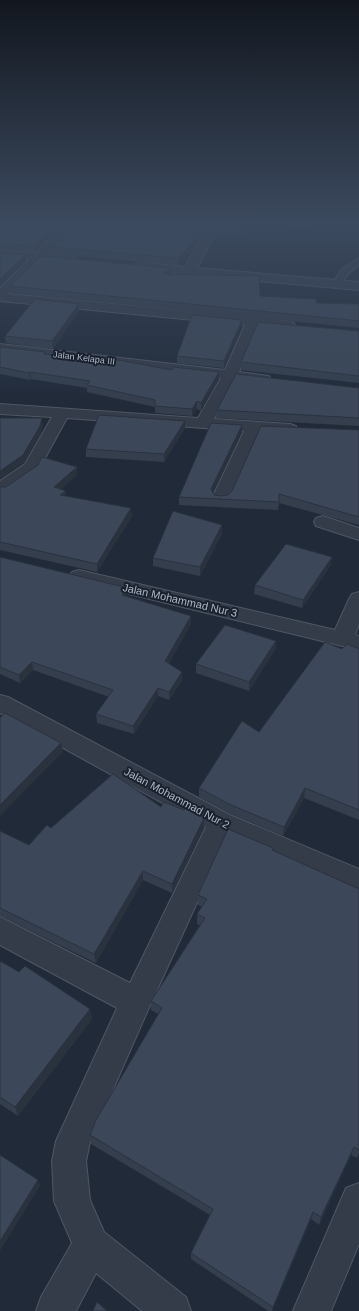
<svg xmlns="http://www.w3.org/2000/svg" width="359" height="1311" font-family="Arial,sans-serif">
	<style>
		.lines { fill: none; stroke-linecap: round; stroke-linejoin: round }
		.lane-casing { stroke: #4f5764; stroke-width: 2 }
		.street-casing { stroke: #4f5764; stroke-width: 2 }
		.lane { fill: #343c4a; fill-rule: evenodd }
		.street { fill: #343c4a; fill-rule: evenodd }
		.wall { fill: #343e4d }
		.shaded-wall { fill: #2a323e }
		.building { fill: #3c4859; stroke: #2a323e }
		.labels { text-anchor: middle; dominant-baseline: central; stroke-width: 4; stroke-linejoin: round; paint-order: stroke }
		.far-street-label { font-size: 9px; fill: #afb7c6; stroke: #1a212e }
		.street-label { font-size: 11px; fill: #afb7c6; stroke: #1a212e }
	</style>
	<rect width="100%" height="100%" fill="#202a39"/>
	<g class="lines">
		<defs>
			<path id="lane" d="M359,258V265L349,273L340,286H334L332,284L342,269Z"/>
			<path id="street" d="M67,223H79L48,254L73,256L75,259L73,262L42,261L8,294L253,317L288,321L293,322L295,325L293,328L288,329L258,326L239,372L269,376L271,379L269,382L264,383L235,380L214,419L290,424L296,426L298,429L296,432L290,434L260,432L227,502L221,503L215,502L212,498L244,431L67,418L38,471L6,493L0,494V481L25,464L52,417L0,414V404L198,418L221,378L0,352V344L225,370L245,325L0,301V288L29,260L0,258V250L36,253Z
				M209,223L220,224L197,268L359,282V290L139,270L133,266L139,262L185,267L201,238L170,234L164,231L170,228L205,231Z
				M323,516L359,528V540L316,526L314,522L316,518Z
				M79,570L335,630L349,599L352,594L359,592V624L355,635L359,636V650L72,580L69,576L72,572Z
				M0,695L8,697L230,815L359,869V894L227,837L147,1012L90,1142L86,1161L90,1200L104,1232L186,1297L191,1311H142L96,1273L76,1311H36L41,1297L72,1243L54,1201L52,1161L56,1141L117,1008L0,945V917L130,983L206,827L0,713Z
				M359,1183V1244L331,1311H293L346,1188Z"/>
		</defs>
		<!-- lane casing -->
		<use href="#lane" class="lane-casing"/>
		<!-- street casing -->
		<use href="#street" class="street-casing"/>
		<!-- lane -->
		<use href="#lane" class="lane"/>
		<!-- street -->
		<use href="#street" class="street"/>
	</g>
	<!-- wall -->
	<path class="wall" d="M0,223H66L34,252L0,249Z
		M125,223H208L204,229Z
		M219,223H318V226L242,224L241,235L217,234V228Z
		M199,239L194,248L178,265L51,254V247Z
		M10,286L260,296L316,303L359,304V328L11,293Z
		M79,311L53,349L6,343L5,336Z
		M242,320V327L224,368L177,363V356Z
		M359,331V383L241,370V362Z
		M0,347L46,354L172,370L219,372V379L201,411L197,409L192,416L155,413V407L87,392V388L31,379L30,380L0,374Z
		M359,388V426L216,418L217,410Z
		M185,428L164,462L86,457V449Z
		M359,430V525L279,503L278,510L179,505V497L242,432L213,493L214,495L221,496L228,495Z
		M77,475L61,489L66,496L132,516L97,572L0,550V487Z
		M222,525V534L200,576L153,566V558Z
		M0,557L128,596L191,624L169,663L182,680L169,700L158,696L134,734L97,723L96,714L109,697L33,670L20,683L0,674Z
		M332,557L330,566L302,608L254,594L255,585Z
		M276,641L275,650L249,691L196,673V664Z
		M342,649H359V820L304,798L283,836L231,814L199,797V788L259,732Z
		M161,807L204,828L172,893L143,880L96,963L0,916V831L29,845L51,828Z
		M273,848L272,850L359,889V1153L357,1158L351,1155L319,1225L311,1219L272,1311H268L191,1259V1253L210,1215L91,1144L90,1135L158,1014L151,1010V1001L200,925L197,924V914L202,907L198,905V895Z
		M0,961L19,972L90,1009L92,1019L18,1116L0,1104Z"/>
	<!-- shaded-wall -->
	<path class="shaded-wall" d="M59,223H66L34,252V246Z
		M205,223H208L204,229V224Z
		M199,233V239L194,248L178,265V258Z
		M25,255L26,261L0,286V279Z
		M170,268V274H164Z
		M79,304V311L53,349L52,341Z
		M242,320V327L224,368V361Z
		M30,372L31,379L30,380L29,373Z
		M219,372V379L201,411V403Z
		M197,401V409L192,416V409Z
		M42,418L43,426L41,433L24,463L0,479V471Z
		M185,421V428L164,462V454Z
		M242,425V432L211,497V489Z
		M77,467V475L55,495L54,487Z
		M66,491V498L60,495Z
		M131,508L132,516L97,572V564Z
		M222,525V534L200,576V567Z
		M332,557L330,566L302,608L303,600Z
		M128,588V596L123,603L122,595Z
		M191,616V624L165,669V661Z
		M276,641L275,650L249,691V682Z
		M32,662L33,670L20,683L19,675Z
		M182,672V680L169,700V692Z
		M158,688V696L134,734L133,726Z
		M61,743L63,752L0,816V805Z
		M305,788L304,798L283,836L284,827Z
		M204,818V828L172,893V884Z
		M143,871V880L96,963L94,954Z
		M90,1009L92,1019L18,1116L15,1107Z
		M354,1147L351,1155L319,1225L321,1217Z
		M38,1180L40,1186L0,1251V1241Z
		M313,1212L311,1219L272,1311L273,1307Z"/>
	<!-- building -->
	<path class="building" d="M0,223H59L34,246L0,243Z
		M76,223H83L199,233L194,241L178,258L51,247Z
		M219,223H242L241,229L217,228Z
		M0,253L25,255L0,279Z
		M41,256L170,268L164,274L259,276L260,296L316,299V303L359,304V321L10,286Z
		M35,299L79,304L52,341L5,336Z
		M192,315L242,320L224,361L177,356Z
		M258,322L359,331V376L241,362Z
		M0,347L45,352L44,354L111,362L113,360H118L172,370L173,367L219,372L201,403L197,401L192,409L155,406V400L87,385L90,381L30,372L29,373L0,367Z
		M236,374L359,388V418L217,410Z
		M99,415L185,421L164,454L86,449Z
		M0,418H42L40,426L23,455L0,471Z
		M211,423L242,425L211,489L214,495L221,496L228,495L232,491L261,426L359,430V517L279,494V502L179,497Z
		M42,457L77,467L54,487L66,491L60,495L131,508L97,564L0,542V487H6L38,465Z
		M173,511L222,525L200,567L153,558Z
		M286,544L332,557L303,600L255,585Z
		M0,557L128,588L122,595L191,616L165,661L182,672L169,692L158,688L133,726L96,714L113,690L32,662L19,675L0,667Z
		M225,625L276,641L249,682L196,664Z
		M325,642L342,649L347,644L359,649V810L305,788L284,827L231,805L199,788L242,721L259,732Z
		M5,713L61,743L0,805V718Z
		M113,774L161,807L164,802L184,810L185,808L204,818L172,884L143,871L94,954L0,908V831L29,845L47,825L51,828Z
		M228,829L273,848L272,850L359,889V1150L354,1147L321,1217L313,1212L273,1307L191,1253L213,1209L90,1135L96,1120L162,1008L151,1001L205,918L197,914L207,899L198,895Z
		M0,961L19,972L25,966L90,1009L15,1107L0,1097Z
		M0,1155L38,1180L0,1241Z
		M97,1302L107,1311H93Z"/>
	<!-- sky -->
	<linearGradient id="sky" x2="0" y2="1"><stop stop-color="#12171f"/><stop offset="0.55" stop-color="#3c4a5f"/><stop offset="1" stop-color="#3c4a5f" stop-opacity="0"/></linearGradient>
	<rect width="359" height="406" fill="url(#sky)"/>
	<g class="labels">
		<!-- far-street labels -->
		<g class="far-street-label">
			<text transform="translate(84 358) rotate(7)">Jalan Kelapa III</text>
		</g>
		<!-- street labels -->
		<g class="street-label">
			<text transform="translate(180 600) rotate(13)">Jalan Mohammad Nur 3</text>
			<text transform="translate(177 798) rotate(28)">Jalan Mohammad Nur 2</text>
		</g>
	</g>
</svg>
